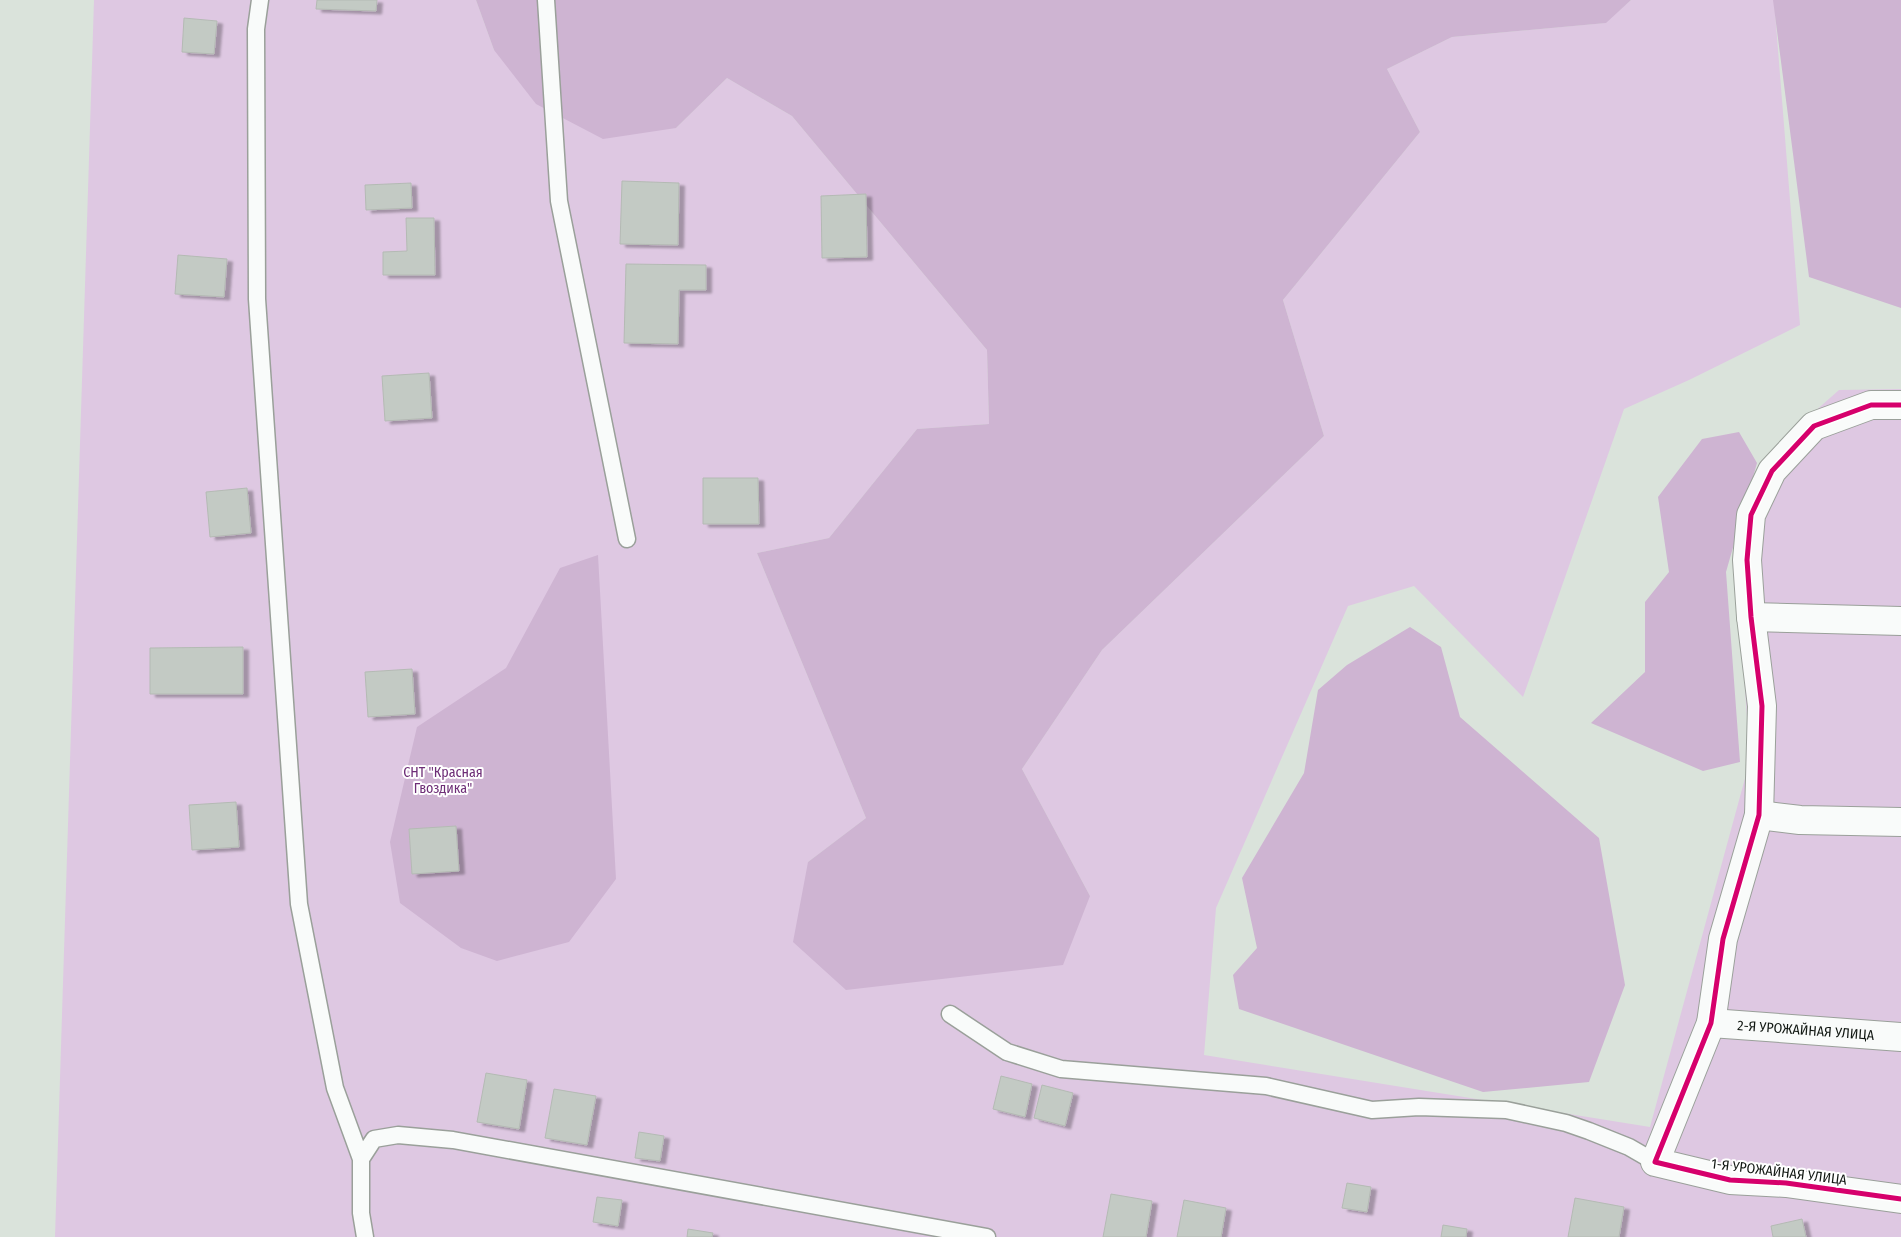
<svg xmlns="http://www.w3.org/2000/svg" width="1901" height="1237" font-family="'Fira Sans Condensed',sans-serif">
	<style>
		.green { fill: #dec8e2 }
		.forest { fill: #ceb4d2 }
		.building { fill: #c3cac4; stroke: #b4bab4; filter: url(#shadow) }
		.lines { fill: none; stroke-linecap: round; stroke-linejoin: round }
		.service-casing { stroke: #9aa09a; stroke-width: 19 }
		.minor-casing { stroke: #9aa09a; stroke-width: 30 }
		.service { stroke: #f9fbfa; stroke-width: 16 }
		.minor { stroke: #f9fbfa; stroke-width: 28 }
		.cycleway-casing { stroke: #fff; stroke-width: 8 }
		.cycleway { stroke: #d6006c; stroke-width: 5 }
		.labels { text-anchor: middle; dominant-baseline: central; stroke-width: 4; stroke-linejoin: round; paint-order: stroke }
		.park-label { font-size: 14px; fill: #6d2d76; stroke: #fff }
		.street-label { font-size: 14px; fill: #111712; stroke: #fff }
	</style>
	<defs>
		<filter id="shadow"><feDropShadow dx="5.5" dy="3" stdDeviation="1" flood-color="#0004"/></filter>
	</defs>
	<rect width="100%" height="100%" fill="#dae3db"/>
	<!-- green -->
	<path class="green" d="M94,0H476L494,50L676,128L727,78L792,116L987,350L989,424L917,429L829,538L757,553L866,818L808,862L1090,896L1022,769L1102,650L1324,436L1283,300L1420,132L1387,69L1452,37L1605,23L1631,0H1774L1800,325L1689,380L1624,409L1523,697L1414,586L1348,606L1216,908L1204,1055L1650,1127L1750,760L1736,561L1747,512L1778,444L1839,390L1901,389V1237H55Z"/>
	<!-- forest -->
	<path class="forest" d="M476,0H1631L1606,23L1452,37L1387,69L1420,132L1283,300L1324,436L1102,650L1022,769L1090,896L1063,965L846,990L793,942L808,862L866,818L757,553L829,538L917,429L989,424L987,350L792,116L727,78L676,128L603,139L536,104L494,50Z
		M1773,0H1901V308L1809,277Z
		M1739,432L1757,463L1726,572L1740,762L1703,771L1591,723L1645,672V602L1669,572L1658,497L1702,439Z
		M598,555L616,879L569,942L497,961L461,948L400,903L390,842L417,727L506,668L560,568Z
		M1410,627L1441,647L1460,717L1599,838L1625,985L1589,1082L1483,1092L1239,1009L1233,975L1257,948L1242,878L1304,773L1318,690L1347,665Z"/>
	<!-- building -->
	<path class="building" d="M317,0H377L376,11L316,9Z
		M184,18L217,21L214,54L182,52Z
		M622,181L679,183L678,245L620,244Z
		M411,183L412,208L366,210L365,185Z
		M866,194L867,257L822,258L821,196Z
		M406,218H434L435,275H383V252L407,251Z
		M178,255L227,259L224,297L175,294Z
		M626,264L706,265V290H679L678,344L624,343Z
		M429,373L432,418L385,421L382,376Z
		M703,478H758L759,524H703Z
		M247,488L251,533L210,537L206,492Z
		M243,647V694H150V648Z
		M412,669L415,714L368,717L365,672Z
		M236,802L239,847L192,850L189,805Z
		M456,826L459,871L412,874L409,829Z
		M486,1073L527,1080L519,1129L477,1122Z
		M1001,1076L1032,1084L1025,1117L993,1109Z
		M1042,1085L1073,1093L1065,1126L1034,1118Z
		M554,1089L596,1096L587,1145L545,1138Z
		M639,1132L664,1136L660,1161L635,1158Z
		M1347,1183L1371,1187L1367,1212L1342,1208Z
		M1111,1194L1152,1201L1146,1237H1103Z
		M597,1197L622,1200L618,1226L593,1222Z
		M1575,1198L1624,1207L1619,1237H1568Z
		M1184,1200L1226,1208L1221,1237H1177Z
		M1802,1219L1806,1237H1773L1771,1226Z
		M1443,1225L1467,1229L1466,1237H1441Z
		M688,1229L713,1233L712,1237H687Z"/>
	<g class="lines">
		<defs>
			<path id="service" d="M260,0L256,29L257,299L299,904L335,1088L361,1159
				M546,0L559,201L627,539
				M950,1014L1007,1052L1061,1069L1266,1086L1372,1110L1419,1107L1506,1110L1566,1123L1589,1131L1629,1147L1655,1162
				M365,1237L361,1213V1159L374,1139L398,1135L453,1140L987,1237"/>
			<g id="minor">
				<path d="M1901,405H1871L1814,426L1772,471L1751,515L1747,560L1751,617L1762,706L1759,815L1723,939L1711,1023L1655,1162L1730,1180L1786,1183L1901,1199"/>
				<path d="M1751,617L1901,621"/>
				<path d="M1759,815L1800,820L1901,822"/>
				<path id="s1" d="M1711,1023L1901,1037"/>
			</g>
		</defs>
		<!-- service casing -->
		<use href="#service" class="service-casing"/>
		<!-- minor casing -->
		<use href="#minor" class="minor-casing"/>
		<!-- service -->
		<use href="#service" class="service"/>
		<!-- minor -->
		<use href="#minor" class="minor"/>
		<defs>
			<path id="cycleway" d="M1901,405H1871L1814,426L1772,471L1751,515L1747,560L1751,617L1762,706L1759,815L1723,939L1711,1023L1655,1162L1730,1180L1786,1183L1901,1199"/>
		</defs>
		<!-- cycleway casing -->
		<use href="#cycleway" class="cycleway-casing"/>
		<!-- cycleway -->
		<use href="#cycleway" class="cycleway"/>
	</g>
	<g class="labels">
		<!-- park labels -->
		<g class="park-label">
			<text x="443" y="772">СНТ "Красная<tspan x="443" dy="16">Гвоздика"</tspan></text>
		</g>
		<!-- street labels -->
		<g class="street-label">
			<text stroke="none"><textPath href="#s1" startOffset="95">2-Я УРОЖАЙНАЯ УЛИЦА</textPath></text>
			<text transform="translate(1779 1172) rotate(7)">1-Я УРОЖАЙНАЯ УЛИЦА</text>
		</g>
	</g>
</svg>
